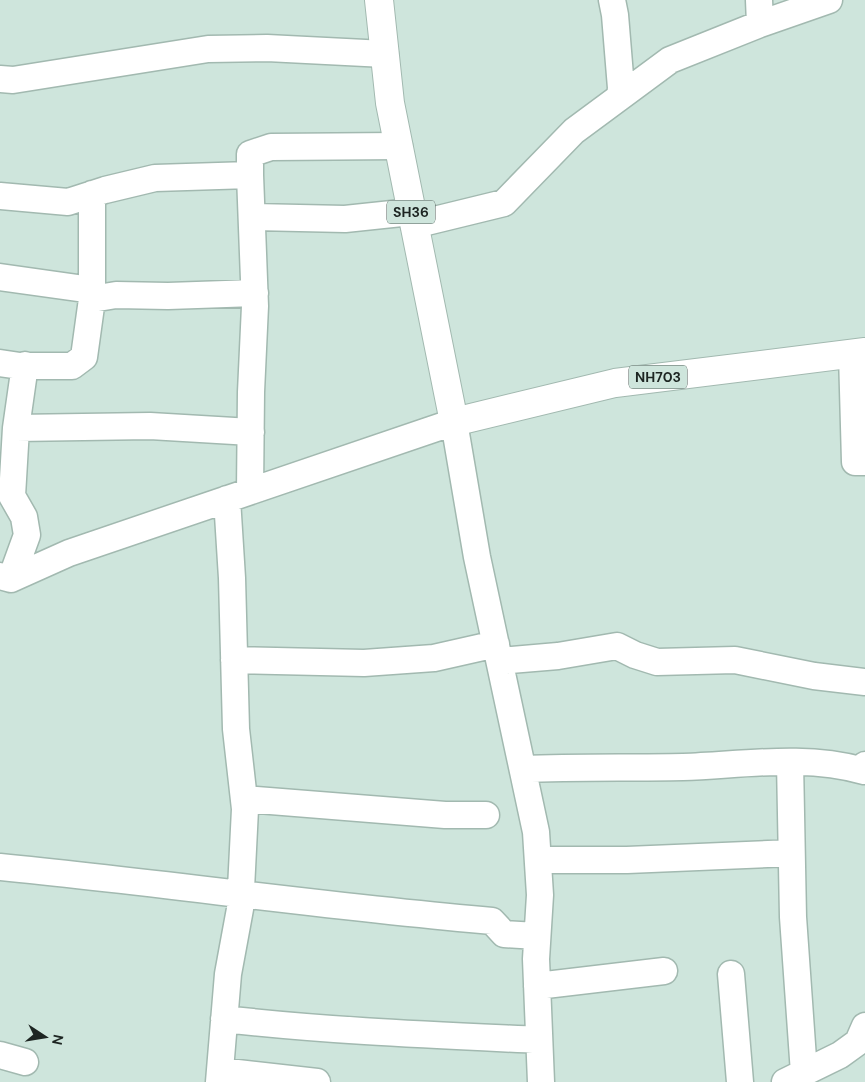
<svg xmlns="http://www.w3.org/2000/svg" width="865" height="1082" font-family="'DM Sans',sans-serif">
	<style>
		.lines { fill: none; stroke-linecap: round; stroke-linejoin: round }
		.minor-casing { stroke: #a2b9b0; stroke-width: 29 }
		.highway-casing { stroke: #a2b9b0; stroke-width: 30 }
		.minor { stroke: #fff; stroke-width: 26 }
		.highway { stroke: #fff; stroke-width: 28 }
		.labels { text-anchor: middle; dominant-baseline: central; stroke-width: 4; stroke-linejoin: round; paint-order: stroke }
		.shield { fill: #cee5dc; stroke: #525f5a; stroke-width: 1 }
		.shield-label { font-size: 14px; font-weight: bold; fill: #1d2522 }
	</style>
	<rect width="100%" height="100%" fill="#cee5dc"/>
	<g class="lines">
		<defs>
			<path id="minor" d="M612,0L615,15L621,88L620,97
				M759,0L760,24
				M0,79L13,80L208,49L267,48L385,54
				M250,175L255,306L251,392L250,491
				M0,196L68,202L105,190L155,178L250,175V154L271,147L399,146
				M252,217L345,219L411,212
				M414,225L504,203L574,131L670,60L760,24L829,0
				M0,277L92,290V299
				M92,290V194
				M852,354L855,462H865
				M0,363L20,366H72L84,357L92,299L116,295L168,296L255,293
				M16,428L150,426L251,432
				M0,576L11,579L69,553L454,422L477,557L536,832L540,895L536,959L541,1082
				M11,579L27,535L24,517L12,496L16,428L25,365
				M234,660L364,663L434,658L496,644
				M500,661L558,656L617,646L635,655L657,662L735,660L814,676L865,682
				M790,762L793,917L804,1073
				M523,769C576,767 629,768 683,767C743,765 805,754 864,771L865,765
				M244,799L445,815H486
				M538,860H627L791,853
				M0,867C164,883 328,907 492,921L504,934L537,936
				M731,974L740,1082
				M537,986L664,971
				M224,1019C329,1031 433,1035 539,1040
				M0,1055L25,1062
				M220,1071L317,1082
				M219,1082L228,974L240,909L245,809L236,729L232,578L227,499
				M785,1082L840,1055L858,1042L865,1026"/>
			<path id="highway" d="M379,0L390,103L454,422L615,383L865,352"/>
		</defs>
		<!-- minor casing -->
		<use href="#minor" class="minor-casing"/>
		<!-- highway casing -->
		<use href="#highway" class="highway-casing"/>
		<!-- minor -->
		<use href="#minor" class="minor"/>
		<!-- highway -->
		<use href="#highway" class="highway"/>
	</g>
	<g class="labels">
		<!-- shield labels -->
		<g class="shield">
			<rect x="387" y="200.5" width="48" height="23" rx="4"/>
			<rect x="629" y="365.5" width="58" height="23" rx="4"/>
		</g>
		<g class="shield-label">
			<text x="411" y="212">SH36</text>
			<text x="658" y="377">NH703</text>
		</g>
	</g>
	<!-- north arrow -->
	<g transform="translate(45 1037) rotate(102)" stroke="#cee5dc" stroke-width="4" paint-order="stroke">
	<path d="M0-4L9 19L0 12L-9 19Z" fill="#1d2522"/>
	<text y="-8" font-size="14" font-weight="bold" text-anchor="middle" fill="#1d2522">N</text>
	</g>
</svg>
